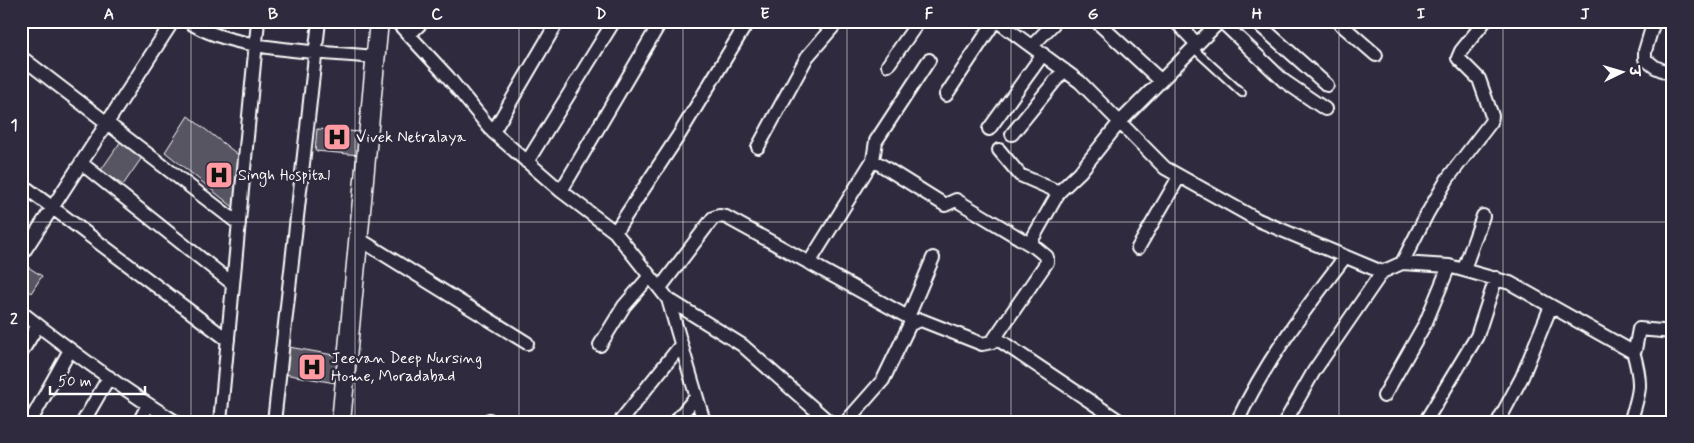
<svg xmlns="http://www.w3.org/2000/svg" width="1694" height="443" font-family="Mynerve,'Playpen Sans Deva',sans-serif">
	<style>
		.building { fill: #595564; stroke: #fff }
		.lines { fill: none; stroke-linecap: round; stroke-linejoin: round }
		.service-casing { stroke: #fff; stroke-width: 10 }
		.minor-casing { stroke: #fff; stroke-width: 16 }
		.secondary-casing { stroke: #fff; stroke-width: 21 }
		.service { stroke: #2f2a3d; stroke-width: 6 }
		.minor { stroke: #2f2a3d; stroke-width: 12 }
		.secondary { stroke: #2f2a3d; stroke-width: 18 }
		.grid { fill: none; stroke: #fff; stroke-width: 1; stroke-opacity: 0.55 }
		.labels { text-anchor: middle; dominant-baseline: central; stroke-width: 5; stroke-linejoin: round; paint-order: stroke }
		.poi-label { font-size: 16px; fill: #fff; stroke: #2f2a3d; text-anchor: start }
		.neatline { fill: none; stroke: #fff; stroke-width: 2 }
		.grid-label { font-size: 16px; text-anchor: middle; font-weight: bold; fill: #fff }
	</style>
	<rect width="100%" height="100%" fill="#2f2a3d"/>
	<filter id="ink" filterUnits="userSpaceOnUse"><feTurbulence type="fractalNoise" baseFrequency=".02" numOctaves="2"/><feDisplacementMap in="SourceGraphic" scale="10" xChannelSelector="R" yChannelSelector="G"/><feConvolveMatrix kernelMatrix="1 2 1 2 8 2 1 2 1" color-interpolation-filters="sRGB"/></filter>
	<g filter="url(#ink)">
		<!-- building -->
		<path class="building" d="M188,116L245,160L238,211L165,152Z
			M317,129L362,132L360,155L315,151Z
			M121,141L143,156L123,185L101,170Z
			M28,267L42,276L31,293L21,286V279Z
			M289,347L339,356L335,383L284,374Z"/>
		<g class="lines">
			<defs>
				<path id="service" d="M1193,48L1242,93"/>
				<path id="minor" d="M188,21C229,51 325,52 376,57
					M396,21L448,77L493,132L561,191L615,232L668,299L742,345L829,422
					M997,21L1080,82L1165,168L1258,220L1382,272L1402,263L1449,266L1510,283L1631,351L1635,350L1639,329L1673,332
					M1096,21L1161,81
					M1175,21L1197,44
					M1221,21L1284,81L1325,109
					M1255,21L1327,85
					M1337,21L1376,55
					M1654,21L1645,51V59L1655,67L1673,75
					M1669,21L1673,23
					M409,35L423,21
					M1032,46L1056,21
					M21,57L239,224
					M888,65L919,21
					M946,95L995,21
					M989,129L1043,54
					M493,132L558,21
					M1012,134L1064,70
					M758,147L807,57L838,21
					M999,150L1020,175L1059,192
					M873,160L945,205L956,200L1031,245
					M527,162L614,21
					M81,163L233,284
					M21,184L228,340
					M561,191L661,21
					M615,232L679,135L748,21
					M359,239L527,343
					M1138,248L1179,177
					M21,256L173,21
					M809,263L873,160L876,141L929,60
					M1402,263L1427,214L1448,178L1491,122L1492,116L1479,79L1458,58L1461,51L1485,21
					M1464,269L1483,216
					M660,288L713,218L719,216L726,217L915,321
					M668,299L704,422
					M21,312C71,351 122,389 176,422
					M908,317L933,258
					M996,338L1121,422
					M600,345L624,306L650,276
					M21,353L38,325
					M1384,396L1426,322L1449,266
					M622,419L681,345
					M30,422L70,350
					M83,422L109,377
					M139,422L148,405
					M220,422L258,21
					M274,422L319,21
					M488,422L489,420
					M675,422L696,397
					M846,422L883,380L910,324L921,320L982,344L992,342L1047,262V257L1030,243L1059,192L1080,172L1119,123L1220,21
					M1237,422C1265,362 1305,309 1345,257
					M1285,422L1314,371L1382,272
					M1425,422L1477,336L1496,278
					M1498,422L1522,377L1551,306
					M1630,422C1641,390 1642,383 1633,351"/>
				<path id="secondary" d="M341,422L379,21"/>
			</defs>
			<!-- service casing -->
			<use href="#service" class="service-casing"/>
			<!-- minor casing -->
			<use href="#minor" class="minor-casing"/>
			<!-- secondary casing -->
			<use href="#secondary" class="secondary-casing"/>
			<!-- service -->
			<use href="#service" class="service"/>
			<!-- minor -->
			<use href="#minor" class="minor"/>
			<!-- secondary -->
			<use href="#secondary" class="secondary"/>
		</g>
	</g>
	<!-- grid -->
	<path class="grid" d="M191,21V422M355,21V422M519,21V422M683,21V422M847,21V422M1011,21V422M1175,21V422M1339,21V422M1503,21V422M21,222H1673"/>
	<!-- icons -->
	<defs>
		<symbol id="hospital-square" viewBox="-11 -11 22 22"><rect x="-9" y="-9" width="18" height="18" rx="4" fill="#ff9aa2" stroke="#2f2a3d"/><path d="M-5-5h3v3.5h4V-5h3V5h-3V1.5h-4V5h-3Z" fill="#111"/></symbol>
	</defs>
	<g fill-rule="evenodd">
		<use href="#hospital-square" x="321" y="121" width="32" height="32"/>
		<use href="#hospital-square" x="203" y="159" width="32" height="32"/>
		<use href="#hospital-square" x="296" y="351" width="32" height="32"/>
	</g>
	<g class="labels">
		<!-- poi labels -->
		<g class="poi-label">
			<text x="356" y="137">Vivek Netralaya</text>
			<text x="238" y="175">Singh Hospital</text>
			<text x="331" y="358">Jeevan Deep Nursing<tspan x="331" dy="18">Home, Moradabad</tspan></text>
		</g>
	</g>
	<!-- margin -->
	<rect width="1694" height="443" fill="none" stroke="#2f2a3d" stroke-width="55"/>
	<!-- north arrow -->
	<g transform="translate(1622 72) rotate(85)" stroke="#2f2a3d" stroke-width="4" paint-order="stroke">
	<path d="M0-4L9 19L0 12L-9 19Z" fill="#ffffff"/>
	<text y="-8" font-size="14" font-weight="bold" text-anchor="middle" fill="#ffffff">उ</text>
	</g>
	<!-- scale -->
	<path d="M50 386v8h95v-8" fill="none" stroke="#ffffff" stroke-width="2.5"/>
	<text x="58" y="386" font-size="15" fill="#ffffff" stroke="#2f2a3d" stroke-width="4" paint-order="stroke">50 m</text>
	<rect x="28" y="28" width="1638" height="388" class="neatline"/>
	<g class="grid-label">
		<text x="109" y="19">A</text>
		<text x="273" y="19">B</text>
		<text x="437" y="19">C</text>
		<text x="601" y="19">D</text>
		<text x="765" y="19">E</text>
		<text x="929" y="19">F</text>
		<text x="1093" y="19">G</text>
		<text x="1257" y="19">H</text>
		<text x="1421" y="19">I</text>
		<text x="1585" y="19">J</text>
		<text x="14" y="130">1</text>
		<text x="14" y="324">2</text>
	</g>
</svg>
